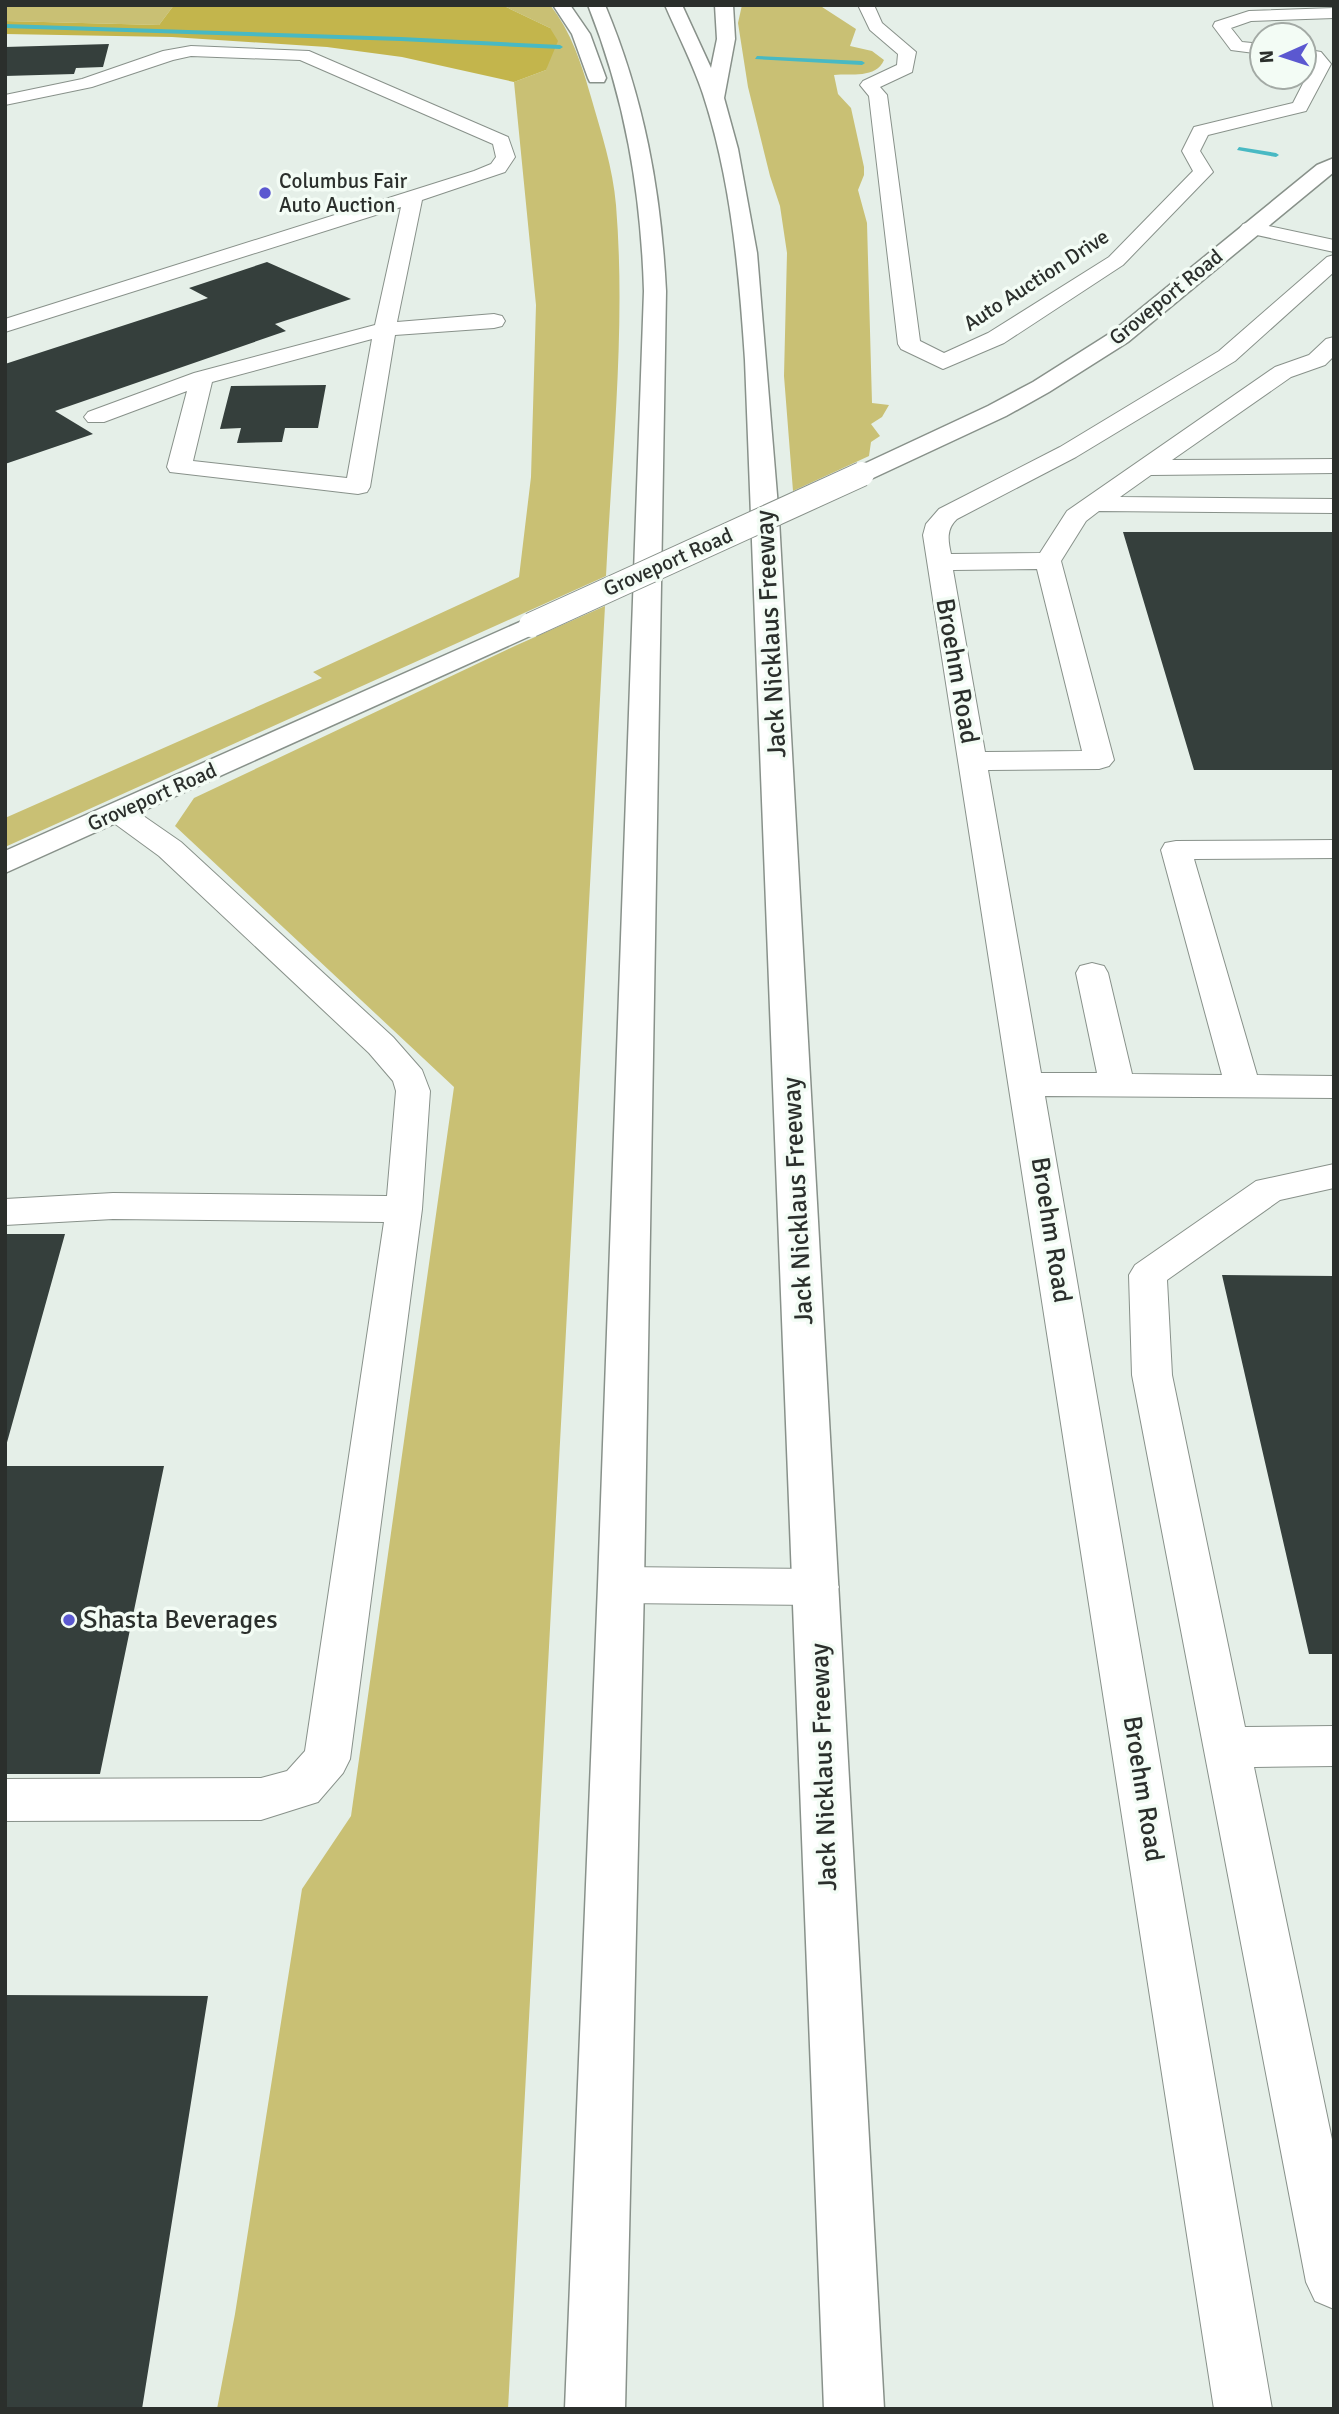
<svg xmlns="http://www.w3.org/2000/svg" width="1339" height="2414" font-family="Signika,sans-serif">
	<style>
		.green { fill: #c9c074 }
		.forest { fill: #c3b54c }
		.lines { fill: none; stroke-linecap: round; stroke-linejoin: round }
		.stream { fill: #48b9c3; fill-rule: evenodd }
		.building { fill: #353f3c }
		.minor-casing { stroke: #88918a; stroke-width: 2 }
		.major-casing { stroke: #88918a; stroke-width: 3 }
		.highway-casing { stroke: #88918a; stroke-width: 3 }
		.minor { fill: #fff; fill-rule: evenodd }
		.major { fill: #fff; fill-rule: evenodd }
		.highway { fill: #fff; fill-rule: evenodd }
		.major-bridge-casing { stroke: #88918a; stroke-width: 26; stroke-linecap: butt }
		.major-bridge { stroke: #fff; stroke-width: 24 }
		.poi-dot { fill: #5b58d0; stroke: #f3fcf5; stroke-width: 2.5 }
		.labels { text-anchor: middle; dominant-baseline: central; stroke-width: 7; stroke-linejoin: round; paint-order: stroke }
		.far-poi-label { font-size: 21px; fill: #2b2f2c; stroke: #f3fcf5; text-anchor: start }
		.far-street-label { font-size: 21px; fill: #2b2f2c; stroke: #f3fcf5 }
		.street-label { font-size: 26px; fill: #2b2f2c; stroke: #f3fcf5 }
		.poi-label { font-size: 26px; fill: #2b2f2c; stroke: #f3fcf5; text-anchor: start }
	</style>
	<rect width="100%" height="100%" fill="#e5efe8"/>
	<!-- green -->
	<path class="green" d="M5,5H174L159,25L5,21Z
		M502,5H550C571,31 582,65 591,97C601,132 613,168 616,205C626,327 612,453 606,576L5,847V818L322,678L313,672L519,577L531,477L536,305L514,82L546,70L550,28Z
		M742,5H819L856,29L850,46L872,51L884,60C876,79 851,73 834,75L838,94L851,108L864,167V175L858,190L867,223L872,403L889,405L882,417L871,424L880,436L871,442L869,456L793,491L784,376L787,253L780,206L770,176L748,87L738,23Z
		M605,606L508,2409H217L235,2314L302,1889L351,1816L454,1087L175,826L194,798L517,645Z"/>
	<!-- forest -->
	<path class="forest" d="M174,5H502L550,28L558,41L546,70L514,82L402,57L327,47L172,37L5,34V21L159,25Z"/>
	<g class="lines">
		<!-- stream -->
		<path class="stream" d="M5,24L401,37L560,45L563,47L560,49L401,41L5,28Z
			M757,56L862,61L865,63L862,65L755,59Z
			M1239,147L1276,153L1279,155L1276,157L1237,150Z"/>
	</g>
	<!-- building -->
	<path class="building" d="M109,44L103,67L76,68L74,74L5,76V47Z
		M267,262L351,299L275,324L286,331L55,411L93,434L5,464V364L208,298L189,288Z
		M326,385L318,428H285L282,442L237,443L241,428L220,429L231,386Z
		M1123,532H1334V770H1194Z
		M5,1234H65L6,1446L5,1445Z
		M1222,1275L1334,1276V1654H1309Z
		M5,1466H164L100,1774H5Z
		M5,1995L208,1996L142,2409H5Z"/>
	<g class="lines">
		<defs>
			<path id="minor" d="M858,5H874L882,23L916,52L912,72L880,87L887,95L920,341L944,353L988,333L1109,257L1193,171L1182,151L1194,127L1293,103L1313,64L1304,59V49L1321,52L1331,64L1306,111L1208,135L1200,151L1213,172L1123,265L1004,343L943,369L901,349L898,344L869,96L860,85L863,81L897,65L898,54L870,30Z
				M1334,8V18L1251,21L1231,28L1242,42L1262,44V54L1231,50L1213,26L1215,22L1249,11Z
				M191,46L309,51L508,137L515,157L505,172L422,200L397,322L494,314L502,316L505,321L502,326L494,328L395,335L370,487L367,492L358,494L170,472L167,467L187,391L104,422H88L84,417L88,412L194,373L375,325L401,207L5,332V319L474,171L491,164L496,157L493,144L300,60L191,56L173,60L92,87L5,105V95L82,79L163,51ZM372,339L347,478L193,461L212,382Z
				M1250,222L1334,240V252L1243,232L1240,228L1243,224Z
				M1334,255V272L1235,361L1076,457L957,519C946,529 948,541 951,554L1040,553L1067,511L1275,367L1309,355L1326,339L1334,337V356L1325,365L1291,377L1172,460L1334,459V473L1151,475L1120,497L1334,499V513L1099,511L1086,521L1061,561L1114,760L1109,766L1099,769L988,770L1041,1073H1097L1076,973L1080,966L1092,963L1104,966L1108,973L1132,1074L1222,1075L1161,850L1165,843L1176,841L1334,840V858L1194,859L1257,1075L1334,1076V1098L1045,1096L1272,2409H1214L923,535L926,524L939,509L1060,447L1219,351L1327,257ZM1037,569L1082,751L985,752L953,570Z
				M118,803L129,806L181,842L393,1037L422,1070L430,1091L422,1209L350,1759L343,1773L318,1802L261,1820L5,1821V1779L261,1778L287,1771L305,1751L384,1222L113,1219L5,1225V1199L113,1193L387,1196L396,1091L393,1081L369,1053L159,856L107,818L103,812L107,806Z
				M1334,1164V1188L1280,1200L1167,1280L1172,1375L1245,1727L1334,1726V1766L1254,1767L1334,2149V2309L1315,2301L1306,2282L1132,1375L1129,1275L1135,1265L1256,1181Z
				M621,1567L817,1569L832,1575L839,1587L832,1599L817,1605L621,1603L606,1597L599,1585L606,1573Z"/>
			<path id="major" d="M1334,158V172L1128,342L1049,392L1006,416L871,479L862,482L853,479L849,474L853,469L988,406L1033,382L1112,332L1317,165Z
				M531,617L541,619L545,625L541,631L5,873V851Z"/>
			<path id="highway" d="M553,5H570L590,34L606,78L604,82H590L588,78L572,34Z
				M588,5H605C644,98 661,191 666,291L644,1585L625,2409H565L598,1585L644,291C641,191 625,98 588,5Z
				M665,5H682L711,68L717,39L715,5H733L735,39L724,98L738,149L757,253L779,519L884,2409H824L745,360C739,270 731,179 703,94C693,64 678,35 665,5Z"/>
		</defs>
		<!-- minor casing -->
		<use href="#minor" class="minor-casing"/>
		<!-- major casing -->
		<use href="#major" class="major-casing"/>
		<!-- highway casing -->
		<use href="#highway" class="highway-casing"/>
		<!-- minor -->
		<use href="#minor" class="minor"/>
		<!-- major -->
		<use href="#major" class="major"/>
		<!-- highway -->
		<use href="#highway" class="highway"/>
		<defs>
			<path id="major-bridge" d="M531,625L862,474"/>
		</defs>
		<!-- major-bridge casing -->
		<use href="#major-bridge" class="major-bridge-casing"/>
		<!-- major-bridge -->
		<use href="#major-bridge" class="major-bridge"/>
	</g>
	<!-- markers -->
	<g class="poi-dot">
		<circle cx="265" cy="193" r="7"/>
		<circle cx="69" cy="1620" r="7"/>
	</g>
	<g class="labels">
		<!-- far-poi labels -->
		<g class="far-poi-label">
			<text x="279" y="181">Columbus Fair<tspan x="279" dy="24">Auto Auction</tspan></text>
		</g>
		<!-- far-street labels -->
		<g class="far-street-label">
			<text transform="translate(1036 280) rotate(-33)">Auto Auction Drive</text>
			<text transform="translate(1166 297) rotate(-39)">Groveport Road</text>
			<text transform="translate(668 562) rotate(-24)">Groveport Road</text>
			<text transform="translate(152 797) rotate(-24)">Groveport Road</text>
		</g>
		<!-- street labels -->
		<g class="street-label">
			<text transform="translate(771 634) rotate(-93)">Jack Nicklaus Freeway</text>
			<text transform="translate(957 671) rotate(80)">Broehm Road</text>
			<text transform="translate(798 1201) rotate(-93)">Jack Nicklaus Freeway</text>
			<text transform="translate(1051 1230) rotate(81)">Broehm Road</text>
			<text transform="translate(824 1767) rotate(-92)">Jack Nicklaus Freeway</text>
			<text transform="translate(1143 1789) rotate(81)">Broehm Road</text>
		</g>
		<!-- poi labels -->
		<g class="poi-label">
			<text x="83" y="1620">Shasta Beverages</text>
		</g>
	</g>
	<!-- border -->
	<rect width="1339" height="2414" fill="none" stroke="#2b2f2c" stroke-width="14"/>
	<!-- north arrow -->
	<g transform="translate(1283 56) rotate(267)"><circle r="33" fill="#f3fcf5" stroke="#a3aaa5" stroke-width="2"/>
	<path d="M0-5L12 26L0 18L-12 26Z" fill="#5b58d0"/>
	<text y="-10" font-size="19" font-weight="bold" text-anchor="middle" fill="#2b2f2c">N</text>
	</g>
</svg>
